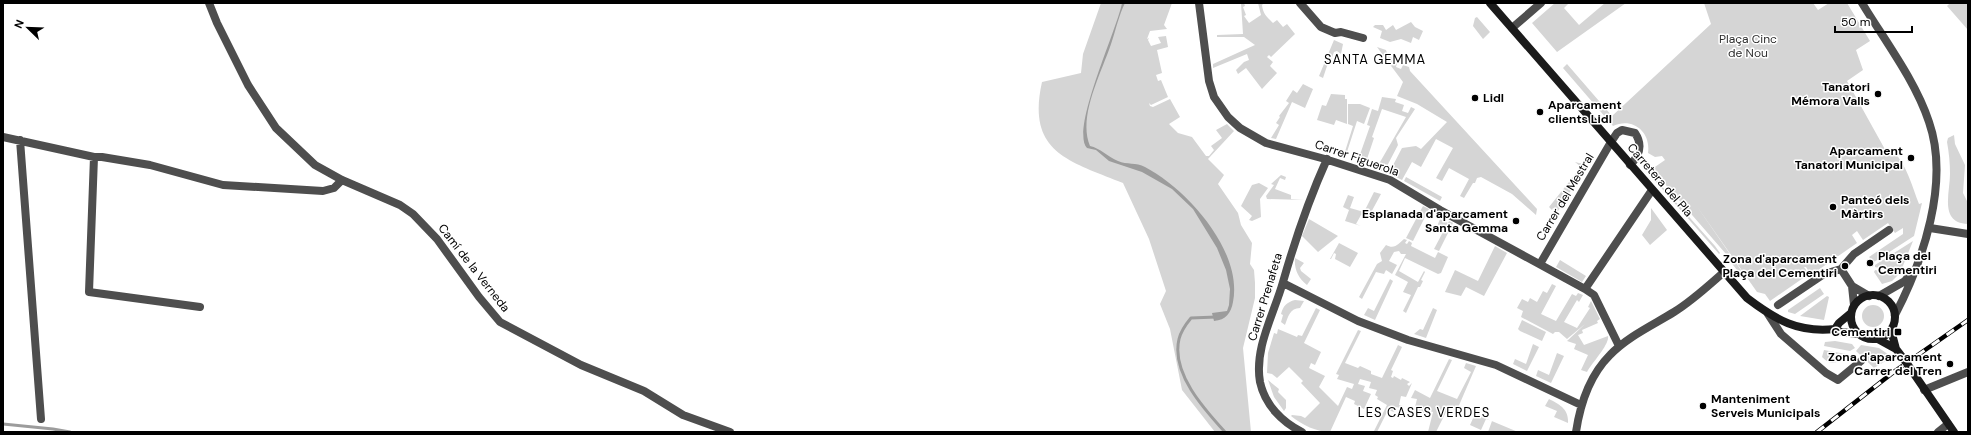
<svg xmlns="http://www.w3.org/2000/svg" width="1971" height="435" font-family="'DM Sans',sans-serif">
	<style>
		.green { fill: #d5d5d5 }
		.water { fill: #9c9c9c }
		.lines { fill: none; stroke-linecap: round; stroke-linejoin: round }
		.stream { stroke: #9c9c9c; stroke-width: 3 }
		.minor { stroke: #4e4e4e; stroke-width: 8 }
		.tertiary { stroke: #4e4e4e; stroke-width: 8 }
		.secondary { stroke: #1b1b1b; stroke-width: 8 }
		.rail-casing { stroke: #000; stroke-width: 4.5 }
		.rail { stroke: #fff; stroke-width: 3; stroke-dasharray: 9; stroke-linecap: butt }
		.secondary-bridge { stroke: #1b1b1b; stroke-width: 8 }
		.poi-dot { fill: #000; stroke: #fff; stroke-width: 1.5 }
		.labels { text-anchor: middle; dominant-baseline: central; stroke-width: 3; stroke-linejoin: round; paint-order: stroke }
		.park-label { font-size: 12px; fill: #2c2c2c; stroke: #fff }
		.poi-label { font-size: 12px; font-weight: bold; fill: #000; stroke: #fff; text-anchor: end }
		.street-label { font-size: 12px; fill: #000; stroke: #fff }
		.neighbourhood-label { font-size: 13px; letter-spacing: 1px; fill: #000; stroke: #fff }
	</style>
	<rect width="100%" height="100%" fill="#fff"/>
	<!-- green -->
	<path class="green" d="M1101,3H1172L1164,25L1167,29L1150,31L1147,39L1149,38L1148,40L1151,46L1161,43L1158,37L1166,36L1168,47L1157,50L1162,73L1156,75L1158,81L1161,80L1168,97L1151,105L1149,103L1150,106L1153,107L1170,99L1180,117L1169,124L1178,133L1192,137L1206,156H1209L1214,150L1211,146L1222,138L1216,130L1227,124L1234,131L1208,159L1224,175L1218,184L1238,213L1241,225L1252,243L1250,264L1254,270L1255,283V298L1243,348L1251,432H1215L1182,390L1170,329L1160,304L1166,291L1149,239L1123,183C1070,161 1026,153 1042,82L1081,73L1083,54Z
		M1241,3H1244L1245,6L1243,7L1246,15L1244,16L1249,23L1261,15L1258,3H1264L1262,5C1263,14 1267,17 1273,23L1277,20L1283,27L1287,24L1295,34L1271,57L1269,55L1267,57L1273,62L1270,66L1277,73L1262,89L1246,68L1238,74L1236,70L1244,62L1249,60L1247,54L1213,68V64L1255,45L1244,37H1217V35L1243,34Z
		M1555,3H1569L1564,8L1579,25L1605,3H1626L1557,52L1532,23Z
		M1704,3H1813L1818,10L1829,3H1847L1870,41L1856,50L1863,70L1847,81L1887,153L1894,152C1907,166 1912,186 1919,204L1922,203L1914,236L1874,262L1869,257L1903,234V228L1895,233L1888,223L1863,240L1857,231L1852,235L1857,243L1811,275L1806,267H1804L1809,274L1770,301L1765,294L1757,292L1696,205L1743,273L1741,275L1725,255L1726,254L1652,169L1665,160L1662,156L1655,157L1648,153C1651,132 1633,117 1613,126L1563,68L1567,64L1612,116L1711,24Z
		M1950,3H1968V30L1947,6Z
		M1477,17L1490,32L1483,39L1473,26L1475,18Z
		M1411,22L1415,27L1423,31L1419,40L1413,37L1411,43L1401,39L1390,42L1380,38L1382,31L1373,27L1375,25H1383L1386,30L1393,25L1396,30Z
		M1334,40L1343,44L1341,54L1337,51L1334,52L1331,60H1329L1323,78L1319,76Z
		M1377,47L1386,50L1388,56L1394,59L1393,61L1397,63L1396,67L1401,69L1403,65L1409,67L1410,71L1537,209L1536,215L1512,194L1481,177L1477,178L1475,183H1473L1464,198L1460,196L1469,179L1449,168L1442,181L1436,178L1453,148L1436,139L1421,167L1412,162L1402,180L1390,174V171L1402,148L1416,146L1421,149L1447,122L1417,104L1397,96L1403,82Z
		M1303,84L1313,89L1305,108L1292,102L1276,139L1271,138L1279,125L1276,123L1280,117L1279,116L1289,103L1286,101L1293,90L1297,93Z
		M1331,94L1345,95V99H1347V124L1336,120L1334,125L1317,120L1322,105L1326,106Z
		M1382,97L1396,99L1395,102L1404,105L1402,111L1408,113L1411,107L1415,109L1396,138L1398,145L1386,168L1383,169L1382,171L1376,169L1406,117L1382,109L1372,137L1374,138L1365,165L1357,163L1370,126L1367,125L1372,109L1378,111Z
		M1348,104H1360L1370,108L1364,124L1357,121L1345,158H1343L1353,126L1348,124Z
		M1954,135L1955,144L1965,165L1963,193L1968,203V224C1939,223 1950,193 1950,174C1950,163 1949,153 1947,142L1948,138Z
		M1575,162L1587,165L1558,211L1553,208L1552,210L1549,207L1581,167Z
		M1651,174L1715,246L1720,253L1719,254L1650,175Z
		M1281,175L1286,177L1285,180L1280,178L1275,189L1291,195V199L1304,200L1267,199L1266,196L1274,185L1271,184Z
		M1406,177L1442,197L1440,201L1404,181Z
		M1259,183L1268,188L1260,199L1261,217L1252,221L1249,220L1252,216L1241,206L1252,185Z
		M1374,192L1381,194L1368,218L1361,215L1356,224L1361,226L1345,221L1349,210L1343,207L1348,195L1354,197L1350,208L1364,212Z
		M1423,206L1429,209L1413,241L1406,238Z
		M1651,208L1667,230L1650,245L1642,235L1651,220Z
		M1309,219L1338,236L1318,252L1302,236Z
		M1440,219L1448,223L1449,221L1453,223L1439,251L1434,249L1443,232L1440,230L1438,224Z
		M1404,239L1407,240L1405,243L1407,244L1409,241L1412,243L1411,246L1435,258L1438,252L1448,257L1441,273L1438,274L1405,258L1399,271L1418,282L1424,271L1425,272L1421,280L1423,281L1420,287H1418L1406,313L1403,311L1411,295L1403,292L1408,282L1395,275L1406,254H1401L1399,251L1394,252L1389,261L1397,265L1392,274L1386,270L1384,274L1376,272L1362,299L1359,297L1377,264L1382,261L1380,253L1386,245C1395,250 1399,243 1404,239Z
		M1913,241L1900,273L1875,267V265Z
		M1339,243L1358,253L1350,267L1335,259L1336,254L1334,253L1331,259H1330Z
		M1495,246L1507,253L1484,296L1466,287L1461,296L1445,292L1455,270L1478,281Z
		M1295,258L1304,263L1300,268L1301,271L1311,279L1307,285C1298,278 1294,269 1295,258Z
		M1560,260L1586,276L1582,282L1556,267Z
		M1875,270L1897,275H1898L1892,281L1882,284L1874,272Z
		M1390,279L1393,281L1375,320L1364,315L1368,308L1374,311Z
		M1552,284L1556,286L1541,314L1556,321L1572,294L1576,296L1578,293L1583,295L1579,302L1577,300L1564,322L1577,328L1590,308L1588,307L1591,301L1600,319L1597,321L1598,323L1582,330L1583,333L1578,335L1584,345L1608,336C1610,344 1592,363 1587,372L1581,370L1588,355L1574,349L1576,344L1567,341L1585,324L1567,339L1559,332H1555L1553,334L1521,317L1523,311L1517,308L1522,299L1528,302L1530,298L1537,302L1543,291L1547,293Z
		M1820,288L1824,294L1795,314L1788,312V310Z
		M1827,296L1829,297L1824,320L1800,316Z
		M1295,300L1304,301L1300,308C1290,308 1288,317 1285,325L1281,322L1283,315L1281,314C1283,306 1287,302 1295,300Z
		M1862 316a11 11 0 1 1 22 0a11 11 0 1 1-22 0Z
		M1316,308L1320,310L1304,343L1321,352L1315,365L1311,363L1309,368L1325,376L1319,387L1338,406L1347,387L1352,389L1354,384L1337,379L1339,375L1336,374L1358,330L1361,331L1345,363L1358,368L1360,366L1371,371V374L1382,378L1398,345L1402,347L1391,370L1393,371L1391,377L1393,378L1394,376L1401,380L1402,378L1410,382L1407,384L1409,386L1412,383L1406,397L1401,396L1399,405L1403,406L1402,408L1395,407L1394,412L1388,410L1377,432L1374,431L1387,405L1377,399L1378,397L1375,395L1377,390L1369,388L1371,382L1360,379L1358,384L1365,386L1363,391L1371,394L1364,409L1354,404L1355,401L1346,397L1330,432C1317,432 1302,425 1291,416L1292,415L1301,416L1305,418L1320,403L1301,383L1303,381L1289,367L1277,378L1272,374L1267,373L1268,353L1274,333L1277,334L1278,329L1297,337L1298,335L1302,336Z
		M1433,308L1437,310L1426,338L1414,334L1420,329L1423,330Z
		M1522,320L1546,332L1542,341L1520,331L1518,329Z
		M1835,341L1852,344L1855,348L1850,351L1824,346L1825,342Z
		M1533,344L1539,347L1527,371L1513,364L1515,359L1526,364Z
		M1861,345L1879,348L1892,357L1874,368L1856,351Z
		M1824,350L1846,354L1847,355C1837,363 1832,367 1822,357Z
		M1557,353L1564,356L1551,383L1536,376L1538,370L1549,375Z
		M1449,359L1452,360L1437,391L1457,399L1471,372L1464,368L1466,363L1476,366L1457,410L1448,408L1436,432H1428L1433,412L1426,410L1424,413L1414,411L1417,399L1411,398L1415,390L1430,398Z
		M1268,380L1279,389L1278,392L1286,400V408L1284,411L1274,397Z
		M1549,399C1559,404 1569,409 1568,423L1554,417L1557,411L1545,406Z
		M1475,414L1518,432H1488L1492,421L1486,419L1481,430L1470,425Z"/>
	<!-- water -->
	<path class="water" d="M1122,3H1125C1119,15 1116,29 1112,41C1103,70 1077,116 1090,146C1100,148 1108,157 1118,161C1127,165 1136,162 1145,167C1187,189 1243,251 1233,302C1231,313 1226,320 1214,321L1212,313L1227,311L1229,305L1230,289L1226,270L1217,248L1193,209L1172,189L1142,172L1109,161L1096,150L1087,148C1070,130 1117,30 1122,3Z"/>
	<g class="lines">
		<!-- stream -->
		<path class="stream" d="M1216,317L1191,318C1186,324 1181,331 1179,339C1171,373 1204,409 1225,432
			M3,424L53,429L70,432"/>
		<!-- minor -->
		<path class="minor" d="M209,3L217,23L248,85L276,128L315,165L342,180L400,205L413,214L437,239L479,297L500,322L581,365L644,391L683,415L730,432
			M1199,3L1209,81L1214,97L1228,117L1240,128L1266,143L1325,159L1390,180L1440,210L1585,289L1594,295L1619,346
			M1300,3L1321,27L1335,33L1341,32L1363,38
			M1512,28L1541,3
			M3,137L94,157H102L150,165L223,185L323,191L334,188L342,180
			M20,140L41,419
			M94,157L89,292L200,307
			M1930,228L1968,234
			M1540,264L1611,142L1617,133L1622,130L1635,133C1643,145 1640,155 1630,165
			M1841,269L1852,286L1854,305
			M1283,283L1358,321L1408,340L1496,365L1581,405
			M1852,286L1869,296
			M1585,289L1652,190
			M1778,305L1824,274L1841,269L1854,254L1889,230
			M1768,314L1781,334L1826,373L1838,380L1861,361
			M1924,390L1968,372
			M1302,432C1282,422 1265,405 1260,382C1254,348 1274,314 1283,282C1295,240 1309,199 1327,159
			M1576,432C1580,405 1590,375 1610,355C1627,337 1653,325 1674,312C1692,301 1708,286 1724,272"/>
		<!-- tertiary -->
		<path class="tertiary" d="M1862,3C1885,41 1915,80 1929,122C1950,182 1923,261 1895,315
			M1879,296L1905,281L1911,273
			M1938,432L1948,424"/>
		<!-- secondary -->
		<path class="secondary" d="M1490,3L1747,298C1776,320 1798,333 1835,329
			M1851 317a22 22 0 1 1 44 0a22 22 0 1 1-44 0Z
			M1835,329L1841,332L1858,334
			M1835,329L1839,323L1851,313
			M1891,330L1896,349
			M1876,338L1896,349L1906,362
			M1912,371L1954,432"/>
		<defs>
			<path id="rail" d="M1817,432L1895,371L1968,320"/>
		</defs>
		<!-- rail casing -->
		<use href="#rail" class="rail-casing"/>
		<!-- rail -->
		<use href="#rail" class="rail"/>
		<!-- secondary-bridge -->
		<path class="secondary-bridge" d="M1906,362L1912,371"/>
	</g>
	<!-- markers -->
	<g class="poi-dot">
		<circle cx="1878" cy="94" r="4"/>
		<circle cx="1475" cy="98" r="4"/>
		<circle cx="1540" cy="112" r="4"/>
		<circle cx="1911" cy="158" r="4"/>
		<circle cx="1833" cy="207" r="4"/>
		<circle cx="1516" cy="221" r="4"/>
		<circle cx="1870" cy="263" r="4"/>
		<circle cx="1845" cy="266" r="4"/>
		<rect x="1894" y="328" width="8" height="8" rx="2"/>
		<circle cx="1950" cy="364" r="4"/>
		<circle cx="1703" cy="406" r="4"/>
	</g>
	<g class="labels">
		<!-- park labels -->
		<g class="park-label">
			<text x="1748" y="39">Plaça Cinc<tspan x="1748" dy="14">de Nou</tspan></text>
		</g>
		<!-- poi labels -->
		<g class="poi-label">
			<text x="1870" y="87">Tanatori<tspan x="1870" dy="14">Mémora Valls</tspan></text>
			<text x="1483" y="98" text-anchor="start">Lidl</text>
			<text x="1548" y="105" text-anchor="start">Aparcament<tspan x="1548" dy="14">clients Lidl</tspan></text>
			<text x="1903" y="151">Aparcament<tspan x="1903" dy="14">Tanatori Municipal</tspan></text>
			<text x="1841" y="200" text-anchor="start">Panteó dels<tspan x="1841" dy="14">Màrtirs</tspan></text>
			<text x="1508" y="214">Esplanada d'aparcament<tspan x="1508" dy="14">Santa Gemma</tspan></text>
			<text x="1878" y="256" text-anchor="start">Plaça del<tspan x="1878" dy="14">Cementiri</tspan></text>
			<text x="1837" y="259">Zona d'aparcament<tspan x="1837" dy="14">Plaça del Cementiri</tspan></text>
			<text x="1890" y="332">Cementiri</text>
			<text x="1942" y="357">Zona d'aparcament<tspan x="1942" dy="14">Carrer del Tren</tspan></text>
			<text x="1711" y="399" text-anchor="start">Manteniment<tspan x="1711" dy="14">Serveis Municipals</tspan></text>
		</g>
		<!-- street labels -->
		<g class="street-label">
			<text transform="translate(1357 158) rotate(19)">Carrer Figuerola</text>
			<text transform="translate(1660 180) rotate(49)">Carretera del Pla</text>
			<text transform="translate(1565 197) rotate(-59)">Carrer del Mestral</text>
			<text transform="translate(474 268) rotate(52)">Camí de la Verneda</text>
			<text transform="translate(1265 297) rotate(-73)">Carrer Prenafeta</text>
		</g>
		<!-- neighbourhood labels -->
		<g class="neighbourhood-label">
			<text x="1375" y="59">SANTA GEMMA</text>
			<text x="1424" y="412">LES CASES VERDES</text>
		</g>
	</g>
	<!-- border -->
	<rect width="1971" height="435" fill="none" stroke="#000000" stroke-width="8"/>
	<!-- north arrow -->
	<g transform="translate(28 28) rotate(293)" stroke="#ffffff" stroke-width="3" paint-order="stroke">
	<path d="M0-3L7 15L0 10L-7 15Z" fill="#000000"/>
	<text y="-6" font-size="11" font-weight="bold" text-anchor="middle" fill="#000000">N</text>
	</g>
	<!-- scale -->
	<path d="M1835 26v6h77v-6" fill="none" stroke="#000000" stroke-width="2"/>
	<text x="1841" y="26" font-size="12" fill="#000000" stroke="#ffffff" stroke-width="3" paint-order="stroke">50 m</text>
</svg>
